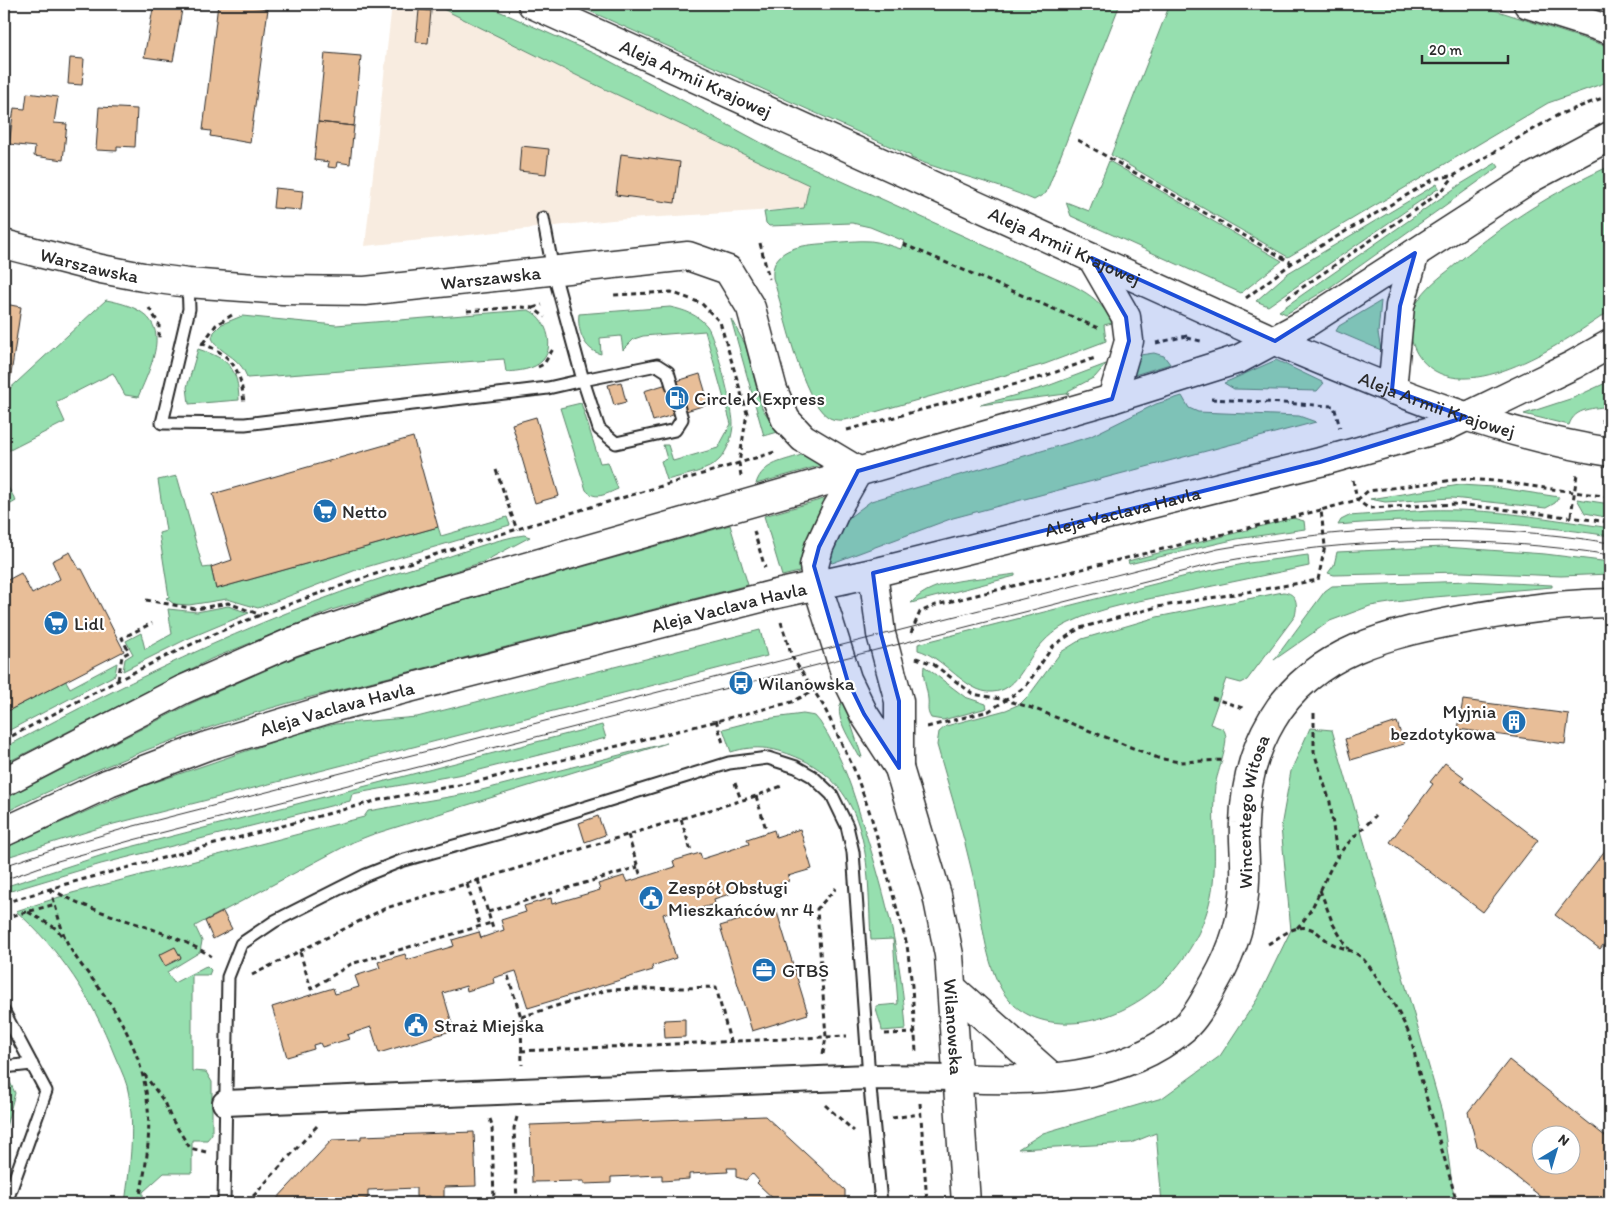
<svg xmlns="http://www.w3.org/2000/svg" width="1614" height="1207" font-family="Itim,sans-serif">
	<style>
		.built { fill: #f8ece0 }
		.green { fill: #96dfaf; stroke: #60856d }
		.building { fill: #e8be98; stroke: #2b2b2b; fill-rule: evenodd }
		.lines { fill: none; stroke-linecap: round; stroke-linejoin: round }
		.lane-casing { stroke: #2b2b2b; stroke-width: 15 }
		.street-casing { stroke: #2b2b2b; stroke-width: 28 }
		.secondary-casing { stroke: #2b2b2b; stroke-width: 31 }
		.primary-casing { stroke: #2b2b2b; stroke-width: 31 }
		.path { stroke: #2b2b2b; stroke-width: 3; stroke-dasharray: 5 4; stroke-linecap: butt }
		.lane { stroke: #fff; stroke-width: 11 }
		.street { stroke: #fff; stroke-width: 24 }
		.secondary { stroke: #fff; stroke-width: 28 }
		.primary { stroke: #fff; stroke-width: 28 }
		.tram { stroke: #2b2b2b; stroke-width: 1 }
		.marked { fill: #1d4ed8; fill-opacity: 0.2; stroke: #1d4ed8; stroke-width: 4; stroke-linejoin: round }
		.labels { text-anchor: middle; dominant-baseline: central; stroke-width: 4.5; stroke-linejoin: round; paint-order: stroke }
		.street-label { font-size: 19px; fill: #2b2b2b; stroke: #fff }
		.poi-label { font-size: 19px; fill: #2b2b2b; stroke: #fff; text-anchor: start }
	</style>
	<rect width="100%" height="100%" fill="#fff"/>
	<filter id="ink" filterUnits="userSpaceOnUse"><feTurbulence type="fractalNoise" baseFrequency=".02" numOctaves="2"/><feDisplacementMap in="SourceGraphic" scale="10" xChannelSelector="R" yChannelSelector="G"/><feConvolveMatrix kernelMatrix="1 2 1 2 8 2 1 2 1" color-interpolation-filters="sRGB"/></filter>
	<g filter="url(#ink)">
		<!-- built -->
		<path class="built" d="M392,4H433L590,82L809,185L804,208L612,220L365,246Z"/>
		<!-- green -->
		<path class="green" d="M433,4H483L604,58L780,153L1074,286C1091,295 1104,304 1112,323L1104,325L1106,341L1045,364L854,418C845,420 836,422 828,417C801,399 784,311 773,278C770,245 808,245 831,243C844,242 858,240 871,241C881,242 891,246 901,249L904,241L870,227L852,223L769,226L766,223L764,212L804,208L809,185L590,82Z
			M574,4H1120L1046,193L1034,200C994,182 951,174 911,158V156Z
			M1170,4H1476L1610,47V81L1548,103L1288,257L1111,155Z
			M1109,161L1282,261L1241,293L1071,216L1066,202L1089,211Z
			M1496,163L1499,167L1329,288L1286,314L1279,311L1461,184Z
			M1610,166V311C1569,338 1465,413 1421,359C1410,346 1407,325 1414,309C1420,293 1436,280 1449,270C1498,227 1551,193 1610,166Z
			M1437,184L1439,188L1268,306L1256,301L1288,273Z
			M106,300C174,312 160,347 138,397L125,395L113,373L56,402L65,422L4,453V394Z
			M1381,301L1378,333L1381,350L1336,331L1339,326Z
			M670,307C685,310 698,315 707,326C715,336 733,409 733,423C733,435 728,450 720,459C709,472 683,475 667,480L661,461L667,459L663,445H668L673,461L718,448L731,424L705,331L643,336L634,339L623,350L621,336L600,338L601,354C584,350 577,330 579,314Z
			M528,310C545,316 556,345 543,360C534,370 518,371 506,372L504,359L247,378C241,356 219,354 212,338L214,332L222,324L242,316L336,325Z
			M731,319L745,344L762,408L778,432L764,436Z
			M198,349C229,359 238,368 239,400L189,404L187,387Z
			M1154,353L1164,356L1170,364L1131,376L1140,355Z
			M1276,360L1324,383L1317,391L1234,389L1224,383Z
			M1106,364L1095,377L1068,391L1069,393L1066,394L980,405L1045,387Z
			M1610,381V406C1594,409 1575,407 1569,425L1524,414L1573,398Z
			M1182,396L1189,408L1198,412L1299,416L1316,422L953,518L835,562L832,563L829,560L847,519L871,501L1089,437L1156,404Z
			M581,403L600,463L608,462L618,489C606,494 595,501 586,490L560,408Z
			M804,454L822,465L756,484C762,462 786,461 804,454Z
			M177,476L203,568L211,567L216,589L438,527L441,536L507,517L510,525L356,570L258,608L227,599L189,605L174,604L166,598L169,597L159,533L166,531L158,480Z
			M4,480L16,501L4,508Z
			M1460,485L1493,487L1559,497L1555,503L1546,508L1452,498L1385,502L1370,499Z
			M827,498L808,537L802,568L799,572L782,576L764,516Z
			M1577,499L1610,504V518L1585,513Z
			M1429,510C1489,508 1551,519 1610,528V536C1520,522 1429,516 1338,525L1341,520L1349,516Z
			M1293,518L1304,521L1305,529L1237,539L1129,564L1128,561Z
			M730,525L748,585L307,698C203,726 101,764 4,813V799L192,703L282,663L332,643L438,608Z
			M524,535L530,537L483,562L332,610L211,659L4,764V748C140,675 274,610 423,565C453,556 494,539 524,535Z
			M1444,547L1545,554L1610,562V574L1561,576L1462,572L1334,575L1328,573L1334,565L1337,552Z
			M1308,555L1309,566C1266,575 1222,584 1179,593C1143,600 1102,607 1069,623C1056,629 1046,638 1037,649C1024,665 1016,691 992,692C967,694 944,657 918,650V644L1194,574L1249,563Z
			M1015,574V576L911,603C936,576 982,580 1015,574Z
			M1468,581L1552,585V587L1423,598L1370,606L1330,621L1274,660L1325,591L1332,586Z
			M1283,592C1297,593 1298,604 1295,616L1247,680L1241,683L1226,679L1210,724L1223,729C1232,738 1217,772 1215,786C1211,819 1217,852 1213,884C1204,952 1152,1011 1083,1022C1054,1026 1023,1020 1005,995C984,965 982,912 973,876C963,832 949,788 937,745L939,732L946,726L1006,710L1020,704L1030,694L1061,652L1082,639L1157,617Z
			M228,606L249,613L187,639L123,671L125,659L133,654L126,641L141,633L145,649L172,634L168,609L197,612Z
			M760,630L767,656L102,827L4,858V848L141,787L296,734L335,724L417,717Z
			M117,663L115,675L4,733V713L66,681L70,688Z
			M924,666L965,697L986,704L987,708L943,720L931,718C926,710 929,707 928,699C927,687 922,679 924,666Z
			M843,700L862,757L859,756C852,742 831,714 843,700Z
			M803,714L815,716L820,722C842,755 854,794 865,831C887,901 901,956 906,1029L882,1031C881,1021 876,1014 876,1006L898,1004L893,939L871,940C867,873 874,793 801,759C776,748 757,744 731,752L723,729L758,720Z
			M602,725L606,738L468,773L352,794L350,801L101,864L4,893V887L115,851Z
			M1310,728L1332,730L1442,1112L1454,1198L1457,1203H1162L1156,1133L1131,1143L1018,1149L1043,1133L1162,1098L1220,1056L1258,998L1291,930L1281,827L1291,771Z
			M667,743L371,835L353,842L195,926L202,941L200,952L167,972L174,983L204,967L207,966L211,970L209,975H192V1071L206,1072L212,1082V1134L207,1140H192V1173H164L143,1192V1203H125C130,1165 136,1124 127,1086C124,1075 118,1064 114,1054C92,998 61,951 16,911L72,893L364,817L368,811L466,794Z
			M4,1069L15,1093L4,1134Z"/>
		<!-- building -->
		<path class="building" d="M154,4H183L173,61L144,57Z
			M218,4H236L268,9L250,143L210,136L211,131L203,130Z
			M419,10L431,11L428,43L416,42Z
			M325,53L361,56L354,126L318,122Z
			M70,58L84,59L82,85L68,84Z
			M27,93L58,97L54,123L67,124L63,160L34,156L35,147L9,144L14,108L25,109Z
			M99,107L137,109L135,147L117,146V151L96,150Z
			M318,122L354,126L350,164L337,162L336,168L328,167L329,162L314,160Z
			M521,146L549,149L546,174L519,171Z
			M621,154L680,162L675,203L616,195Z
			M275,188L303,191L301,210L273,208Z
			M5,304L21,307L10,381H4Z
			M700,374L709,404L653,421L644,391Z
			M621,382L626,402L614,405L608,385Z
			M536,417L559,496L535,503L512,424Z
			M413,437L438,527L216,589L211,567L232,560L213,494Z
			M70,552L79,569H82L124,651L4,713V582L21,573L32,594L60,579L52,561Z
			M1463,700L1569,714L1565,744L1458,729Z
			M1397,722L1404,744L1351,760L1345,739Z
			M1445,763L1464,777L1461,781L1538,840L1483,912L1390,842L1433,784L1430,782Z
			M598,816L605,835L585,842L579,823Z
			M800,829L812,869L788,876L789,881L762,889L761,884L714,899L715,904L688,912L687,907L663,914L676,958L652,966L653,970L528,1008L516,971L493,978L494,983L467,991L466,986L443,993L454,1030L379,1053L371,1027L347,1035L349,1039L322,1047L320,1043L313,1045L314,1049L287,1057L272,1007L333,988L335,994L359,987L355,976L380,968L378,962L405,954L407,960L454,946L452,940L479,932L481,938L504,930L501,920L526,912L524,906L551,898L552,904L600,890L598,884L624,876L627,882L675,867L673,861L700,853L702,859L749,844L747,839L774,830L776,837Z
			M1610,844V936L1600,949L1555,915Z
			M776,909L808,1014L752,1031L720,926Z
			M223,912L232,929L213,939L205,921Z
			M175,947L181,958L165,966L159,955Z
			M685,1019V1037L665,1038L664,1020Z
			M1509,1060L1610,1140V1203H1549L1477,1146L1468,1112ZM1542,1134H1572V1164H1542Z
			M765,1116L845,1190V1203H785L781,1200L778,1203L757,1183L759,1181L752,1173L746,1180L736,1177V1168H727L728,1172L689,1174V1179L662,1181V1175L611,1177V1183L584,1184V1181L532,1182L530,1125Z
			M474,1132L476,1186L444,1187V1203H431L430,1196L416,1197V1188L368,1190V1198L359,1202L353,1196L347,1203H273L332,1140L361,1139V1136Z"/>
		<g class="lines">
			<defs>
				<path id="lane" d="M188,283L189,309L162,423L245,424L548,388L583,380L553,270L543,218
					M657,365L668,372L682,419L675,430L616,443L599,429L583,380Z
					M4,1012L46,1091L6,1203
					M4,1067L32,1064
					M224,1203L228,977L241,944L275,921L366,875L401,861L532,824L729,763L768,758L796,767L812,776L832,795L847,826L853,852L869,1077L881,1203"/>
				<path id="street" d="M225,1103L869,1077L959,1078"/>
				<g id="secondary">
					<path id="s1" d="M4,244L101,269L143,277L188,283L283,290L365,291L688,256L728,270L751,308L773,390L786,420L803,438L858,471"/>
					<path id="s2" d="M858,471L836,510L819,547L814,566L817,584L847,679L864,714L899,768L937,895L949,955L966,1203"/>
					<path d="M873,573L881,634L899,701V768"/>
					<path d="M4,782L182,690L292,642L432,594L1112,399L1239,359L1308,322L1533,177L1610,136"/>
					<path id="s3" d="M4,832L109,783L207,746L335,707L772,595L873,573L1320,462L1445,427L1573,365L1610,344"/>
					<path d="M952,988L1052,1077"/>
					<path id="s4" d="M959,1078C1034,1082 1123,1081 1183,1029C1197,1017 1206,998 1215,982C1233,951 1244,916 1245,880C1246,861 1243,842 1244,823C1245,786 1253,752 1272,720C1313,650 1392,633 1465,619C1514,610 1561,604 1610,603"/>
				</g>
				<g id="primary">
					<path id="s5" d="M532,4L1275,341C1384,387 1492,434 1610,452"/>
					<path d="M1528,4L1610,30"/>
					<path d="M1092,258L1126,317L1129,341L1112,399"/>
					<path d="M1392,390L1400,306L1415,253"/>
				</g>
			</defs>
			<!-- lane casing -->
			<use href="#lane" class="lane-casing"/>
			<!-- street casing -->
			<use href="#street" class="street-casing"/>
			<!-- secondary casing -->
			<use href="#secondary" class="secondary-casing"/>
			<!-- primary casing -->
			<use href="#primary" class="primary-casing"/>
			<!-- path -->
			<path class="path" d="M1078,140L1292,263
				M760,243L769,279
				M903,244L1098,328
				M1246,298L1292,263L1434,179L1455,175
				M1287,298L1441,192L1455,175L1558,115L1610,95
				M149,308L159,324V339
				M533,308L542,305
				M467,311L520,307L533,308L545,317
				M1187,338L1201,341
				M201,343C234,356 241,370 244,404
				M203,343L216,325L232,315
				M1156,343L1191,335
				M538,367L544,364L553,349
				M1211,399L1334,406L1340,428
				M1601,421L1610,418
				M847,430L1042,377L1095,358
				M496,470L517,530
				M741,476L739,463L778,451
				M1353,480L1357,500L1368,508L1458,504L1610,522
				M1571,516L1577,474
				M754,531L765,568
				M146,600L196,609L228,603L261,615
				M781,622L792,657L823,705L854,769L871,816L907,945L912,986L916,1052
				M911,633L920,612L936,605L1321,510
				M916,658L933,664L973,694L1006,700L1026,686L1053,646L1080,628L1157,607L1318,580L1325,546L1321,510L1357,500L1368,491L1462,479L1495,481L1610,497
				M118,680L122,656L129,652L122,638L152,623
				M1212,698L1246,709
				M1314,713V752L1330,802L1337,857
				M716,720L723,743
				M927,727L989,711L1006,700L1035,709L1158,758L1179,762L1225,760
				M4,740C89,696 174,648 263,614C419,555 580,511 739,463L747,413L720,322L701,303L671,292L614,295
				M735,783L741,800
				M756,796L766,829
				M681,819L691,851
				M628,835L641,877
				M478,880L494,932
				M467,884L480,926
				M50,889C56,905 59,924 66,940C76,962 94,979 107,999C153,1066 157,1126 138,1203
				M51,889C102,919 159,924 211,956
				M1320,890L1333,924L1348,949
				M4,903L66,884L379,800L475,782L792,702L819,688
				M28,912L57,929L64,939
				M488,912L638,867
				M4,918L56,904
				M1297,928C1317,908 1322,880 1338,856C1347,842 1363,829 1375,816
				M1268,944C1277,939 1288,930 1298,928C1314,925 1319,936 1331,943C1342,949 1352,949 1362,958C1376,972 1404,1019 1411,1039C1415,1052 1416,1066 1421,1079C1433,1121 1446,1162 1457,1203
				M300,952L311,989L351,964L491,923
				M252,975L386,908L756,796L784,785
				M508,976L521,1017L522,1065
				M521,1017L607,990L716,987L730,1041
				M885,1034L915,1033
				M521,1051L847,1036
				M823,1054L826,1037L817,909L836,888
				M144,1074L163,1100L171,1118L190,1148L206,1152
				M920,1103L927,1203
				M825,1105L854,1131
				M517,1117L514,1128L517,1203
				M892,1118L921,1114
				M490,1119L492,1125L494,1203
				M247,1203L317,1126"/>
			<!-- lane -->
			<use href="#lane" class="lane"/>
			<!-- street -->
			<use href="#street" class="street"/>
			<!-- secondary -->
			<use href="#secondary" class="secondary"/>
			<!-- primary -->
			<use href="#primary" class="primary"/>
			<!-- tram -->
			<path class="tram" d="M4,866L51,850L130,827L1218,549C1349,526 1479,521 1610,543
				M4,880L54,862L133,840L1220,562C1350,538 1480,534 1610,555"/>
		</g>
	</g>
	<!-- marked area -->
	<path class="marked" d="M1415,253L1400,306L1392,390L1466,417L1320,462L873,573L881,634L899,701V768L864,714L847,679L814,566L819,547L858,471L1112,399L1129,341L1126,317L1092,258L1275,341Z"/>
	<!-- icons -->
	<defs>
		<symbol id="fuel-disc" viewBox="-11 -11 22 22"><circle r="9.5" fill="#1f6fb2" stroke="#fff"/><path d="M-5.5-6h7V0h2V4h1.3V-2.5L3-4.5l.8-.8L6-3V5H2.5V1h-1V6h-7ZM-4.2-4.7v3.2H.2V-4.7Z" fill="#fff"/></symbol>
		<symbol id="supermarket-disc" viewBox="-11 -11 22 22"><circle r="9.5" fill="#1f6fb2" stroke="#fff"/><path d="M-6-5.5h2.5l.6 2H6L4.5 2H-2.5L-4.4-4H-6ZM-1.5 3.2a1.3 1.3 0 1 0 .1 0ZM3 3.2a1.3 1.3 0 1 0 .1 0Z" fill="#fff"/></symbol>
		<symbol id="bus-disc" viewBox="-11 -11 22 22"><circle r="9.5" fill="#1f6fb2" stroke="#fff"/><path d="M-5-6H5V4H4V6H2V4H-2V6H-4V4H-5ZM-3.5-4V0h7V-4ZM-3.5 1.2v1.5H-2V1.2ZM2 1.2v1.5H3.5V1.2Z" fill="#fff"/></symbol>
		<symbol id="building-disc" viewBox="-11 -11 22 22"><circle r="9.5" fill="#1f6fb2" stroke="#fff"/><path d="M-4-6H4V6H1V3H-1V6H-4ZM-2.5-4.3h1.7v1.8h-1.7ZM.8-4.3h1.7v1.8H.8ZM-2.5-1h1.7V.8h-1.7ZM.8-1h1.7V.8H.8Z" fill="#fff"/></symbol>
		<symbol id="civic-disc" viewBox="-11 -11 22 22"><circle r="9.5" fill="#1f6fb2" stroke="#fff"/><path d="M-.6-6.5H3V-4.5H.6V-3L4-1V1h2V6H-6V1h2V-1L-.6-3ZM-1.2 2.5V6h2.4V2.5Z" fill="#fff"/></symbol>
		<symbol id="office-disc" viewBox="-11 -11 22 22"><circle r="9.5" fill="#1f6fb2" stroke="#fff"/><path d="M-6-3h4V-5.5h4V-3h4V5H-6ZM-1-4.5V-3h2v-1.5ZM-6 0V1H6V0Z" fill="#fff"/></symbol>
	</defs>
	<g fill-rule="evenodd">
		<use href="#fuel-disc" x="663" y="384" width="28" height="28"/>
		<use href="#supermarket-disc" x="311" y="497" width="28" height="28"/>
		<use href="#supermarket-disc" x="42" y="609" width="28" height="28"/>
		<use href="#bus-disc" x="727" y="669" width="28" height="28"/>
		<use href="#building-disc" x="1500" y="708" width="28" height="28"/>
		<use href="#civic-disc" x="637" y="884" width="28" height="28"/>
		<use href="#office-disc" x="750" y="956" width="28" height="28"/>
		<use href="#civic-disc" x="402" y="1011" width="28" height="28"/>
	</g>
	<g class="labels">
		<!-- street labels -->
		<g class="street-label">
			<text stroke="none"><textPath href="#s5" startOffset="180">Aleja Armii Krajowej</textPath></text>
			<text stroke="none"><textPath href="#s5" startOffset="585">Aleja Armii Krajowej</textPath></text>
			<text stroke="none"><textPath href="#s1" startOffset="88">Warszawska</textPath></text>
			<text stroke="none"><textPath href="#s1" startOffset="492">Warszawska</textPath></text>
			<text stroke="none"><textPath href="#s5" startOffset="990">Aleja Armii Krajowej</textPath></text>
			<text stroke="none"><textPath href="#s3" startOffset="1166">Aleja Vaclava Havla</textPath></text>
			<text stroke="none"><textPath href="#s3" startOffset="761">Aleja Vaclava Havla</textPath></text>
			<text stroke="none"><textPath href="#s3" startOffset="356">Aleja Vaclava Havla</textPath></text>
			<text stroke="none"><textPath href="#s4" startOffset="469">Wincentego Witosa</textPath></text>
			<text stroke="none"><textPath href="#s2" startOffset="592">Wilanowska</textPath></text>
		</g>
		<!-- poi labels -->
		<g class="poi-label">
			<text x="694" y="398">Circle K Express</text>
			<text x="342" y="511">Netto</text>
			<text x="74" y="623">Lidl</text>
			<text x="758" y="683">Wilanowska</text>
			<text x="1496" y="711" text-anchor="end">Myjnia<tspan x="1496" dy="22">bezdotykowa</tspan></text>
			<text x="668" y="887">Zespół Obsługi<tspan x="668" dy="22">Mieszkańców nr 4</tspan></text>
			<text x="782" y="970">GTBS</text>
			<text x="434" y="1025">Straż Miejska</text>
		</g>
	</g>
	<!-- margin -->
	<rect width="1614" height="1207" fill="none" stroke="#fff" stroke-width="20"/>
	<rect x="10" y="10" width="1594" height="1187" fill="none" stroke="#2b2b2b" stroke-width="2" filter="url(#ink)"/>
	<!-- north arrow -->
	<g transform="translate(1556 1150) rotate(38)"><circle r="24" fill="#ffffff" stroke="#aaaaaa"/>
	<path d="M0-4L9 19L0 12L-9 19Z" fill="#1f6fb2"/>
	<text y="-8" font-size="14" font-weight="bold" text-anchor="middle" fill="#2b2b2b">N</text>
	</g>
	<!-- scale -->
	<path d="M1422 55v8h86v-8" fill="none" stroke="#2b2b2b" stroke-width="2.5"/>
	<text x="1429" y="55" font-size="15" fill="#2b2b2b" stroke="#ffffff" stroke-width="4" paint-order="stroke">20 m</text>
</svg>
